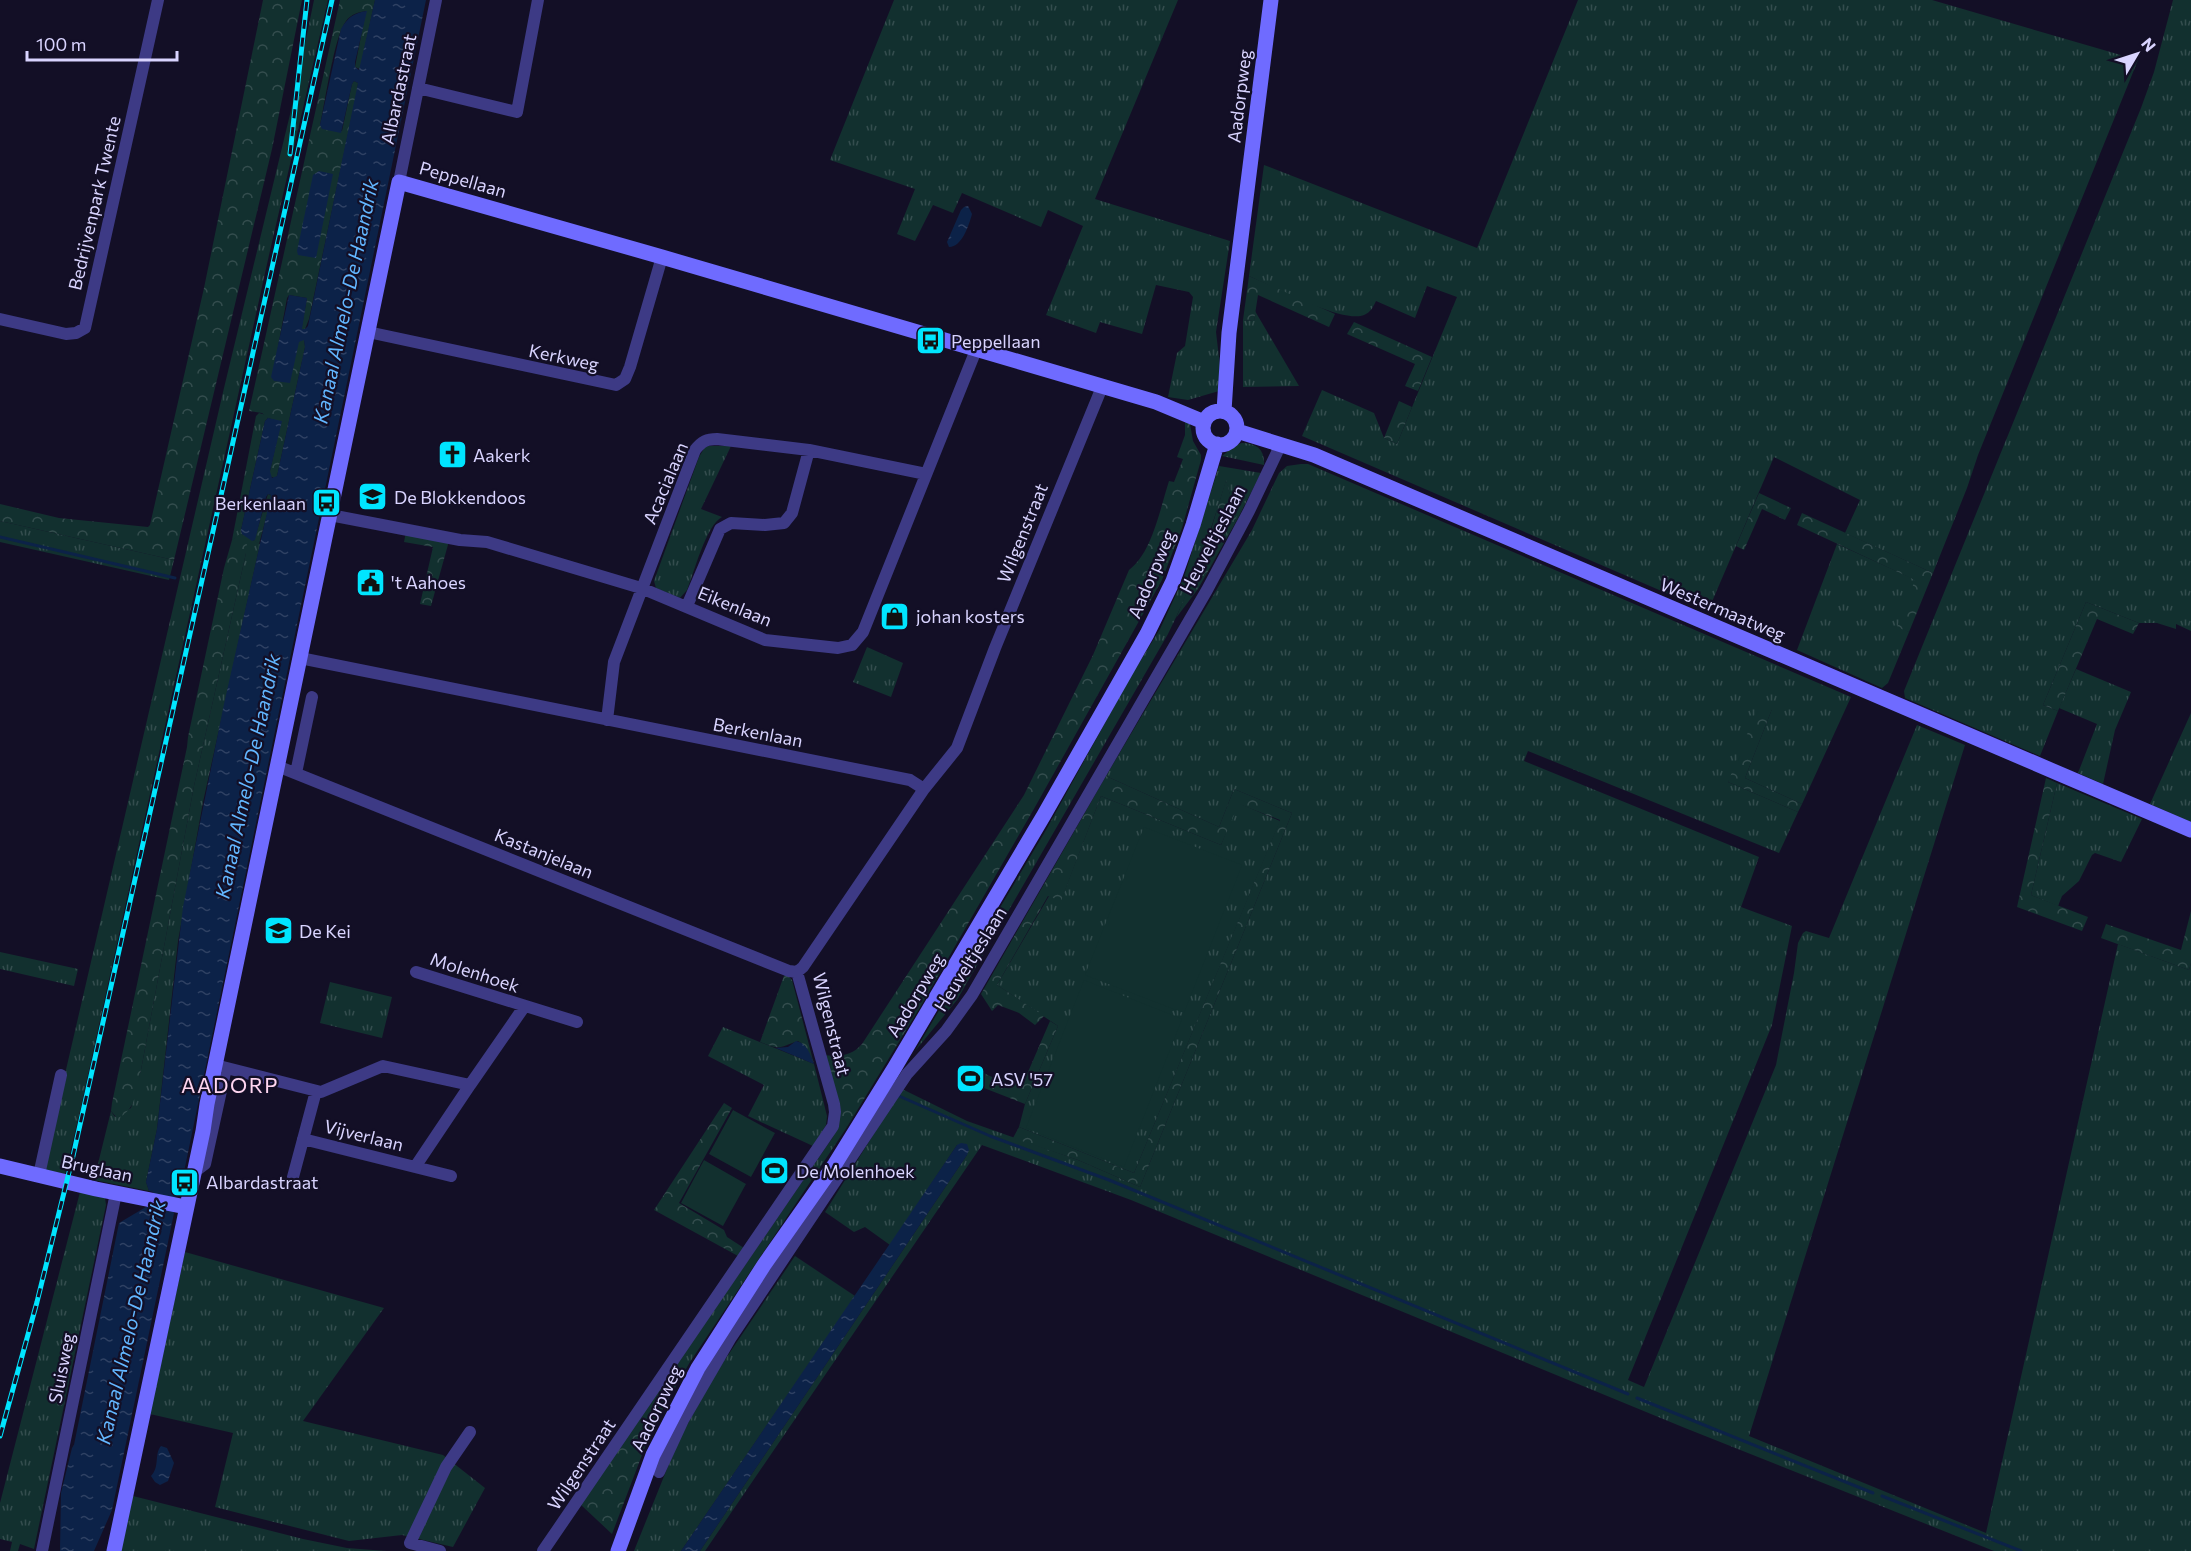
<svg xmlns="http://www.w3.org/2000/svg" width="2191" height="1551" font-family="Commissioner,sans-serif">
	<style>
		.grass { fill: url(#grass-tufts) }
		.forest { fill: url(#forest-crowns) }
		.garden { fill: #12302f }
		.water { fill: url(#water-ripples) }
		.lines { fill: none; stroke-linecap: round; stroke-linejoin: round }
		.stream { stroke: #0c2248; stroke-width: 3 }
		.street { stroke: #3d3a85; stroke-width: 12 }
		.secondary { stroke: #6f6bff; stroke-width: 15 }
		.rail-casing { stroke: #00e5ff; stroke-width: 5 }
		.rail { stroke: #130f26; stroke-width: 3; stroke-dasharray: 9; stroke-linecap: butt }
		.labels { text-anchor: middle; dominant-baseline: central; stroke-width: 4.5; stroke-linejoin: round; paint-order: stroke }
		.street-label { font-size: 18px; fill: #d9d4ff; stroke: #130f26 }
		.poi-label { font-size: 18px; fill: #d9d4ff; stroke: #130f26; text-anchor: start }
		.water-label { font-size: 20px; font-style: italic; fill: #62b6ff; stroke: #130f26 }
		.quarter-label { font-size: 21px; letter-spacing: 1.5px; fill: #ffd6f0; stroke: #130f26 }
	</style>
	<defs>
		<pattern id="grass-tufts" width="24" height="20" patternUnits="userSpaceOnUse" patternTransform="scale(1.5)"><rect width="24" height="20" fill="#12302f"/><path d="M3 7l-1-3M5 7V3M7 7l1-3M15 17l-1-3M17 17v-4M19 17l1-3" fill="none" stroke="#344d4e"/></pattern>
		<pattern id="forest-crowns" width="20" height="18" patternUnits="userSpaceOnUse" patternTransform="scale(1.5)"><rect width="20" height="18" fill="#12302f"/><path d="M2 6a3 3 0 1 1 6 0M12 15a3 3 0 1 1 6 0" fill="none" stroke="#344d4e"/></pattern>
		<pattern id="water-ripples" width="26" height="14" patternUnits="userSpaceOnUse" patternTransform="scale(1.5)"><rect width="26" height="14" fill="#0c2248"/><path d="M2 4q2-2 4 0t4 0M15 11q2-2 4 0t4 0" fill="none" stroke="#2f4163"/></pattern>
	</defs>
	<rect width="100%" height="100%" fill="#130f26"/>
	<!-- grass -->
	<path class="grass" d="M314,0H328L269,255L80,1111L65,1174L43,1169L224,388L293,102Z
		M894,0H1178L1095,199L1230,241L1216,332L1220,366L1219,391L1188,400L1168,397L1177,353L1185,346L1193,297L1189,292L1156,285L1142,334L1100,322L1096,333L1046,315L1083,226L1048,210L1041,227L962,193L953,213L933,205L915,241L897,234L915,189L830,160Z
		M1578,0H1932L2138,60L1978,455L1967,488L1933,573L1845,533L1860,500L1774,457L1708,611L1302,436L1322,390L1374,413L1384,438L1397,444L1457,297L1427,286L1415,318L1376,301C1373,307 1371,312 1364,315C1344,324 1271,286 1249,276L1264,165L1477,248Z
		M2173,0H2191V631L2176,624V629L2157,623H2139L2086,602L2043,705L2058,711L2040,756L1905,698L1904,691L2141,108L2154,72Z
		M1255,311L1299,386L1243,387V320L1254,321Z
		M259,413L266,415L268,418L265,421L241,530L242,534L260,544L203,802L178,941L157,1129L146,1182L149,1191L94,1180L111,1111L115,1117L131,1108L141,1070L194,786L246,553L242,534L232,540L256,416Z
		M1242,443C1257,443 1265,450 1264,465L1222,456L1236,445Z
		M709,446H731L701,509L722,517C706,525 694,573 687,590L680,598L656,588L654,581L699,457L705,447Z
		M1301,464H1308L1851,697L1802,804L1745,778L1772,709L1728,782L1798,812L1779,853L1528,751L1524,761L1759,857L1741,907L1792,926L1772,1025L1628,1380L1644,1387L1776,1065L1794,973L1798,943L1803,933L1806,931L1829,938L1917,725L1965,745L1749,1436L1986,1533L2118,944L2189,970L2191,963V1551H1994L1685,1428L1131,1200L982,1145L705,1551H700L967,1155L957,1145L890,1245L865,1227L854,1232L825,1212L902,1089L967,1121L1078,1160L1140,1187L1292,813L1234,789L1219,827L1106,776L1252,530L1279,473L1287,466Z
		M1219,466L1261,473L1237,520L1226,481C1210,533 1193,584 1168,634L957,1000L915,1051L1046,830L1131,676L1160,629L1184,577Z
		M0,521L174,560L169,580L0,542Z
		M1837,544L1916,580L1898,626L1909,632L1888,683L1882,688L1797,650Z
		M867,647L903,663L891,697L853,682Z
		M2076,669L2131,692L2115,730L2103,784L2078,773L2097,724L2059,708Z
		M2191,713V822L2150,804Z
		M2057,783L2142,819L2121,862L2095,853L2092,855L2079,881L2062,896L2058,906L2031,895Z
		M1101,796L1221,845L1238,803L1280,821L1134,1173L1019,1127L1025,1104L1058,1026L997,985L1049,896L1061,900Z
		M0,952L78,969L74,986L0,969Z
		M330,982L392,997L382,1038L320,1023Z
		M723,1027L814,1064L827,1116L826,1125L813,1146L748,1116L764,1085L708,1056Z
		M837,1115L847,1127L690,1362L664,1407L653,1399L833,1137L836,1129Z
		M80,1192L105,1198L106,1205L34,1549L20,1544L18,1551H10L12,1542L0,1539V1503Z
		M185,1252L384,1308L303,1421L443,1455L485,1488L453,1547L402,1535L349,1541L215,1507L233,1433L150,1414Z
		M795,1256L855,1296L681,1551H634L679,1439L718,1370Z
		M129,1495L303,1539L347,1548L386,1551H117Z"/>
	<!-- forest -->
	<path class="forest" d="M263,0H302L272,149L174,560L0,521V504L59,518L148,527L150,525L204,288Z
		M340,0H375L360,69L355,67L366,11C359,12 351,14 346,21C334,36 325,103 320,125L342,131L352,84L354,81L358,83L357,91L309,319L305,329H302V326L307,298L289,295L287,298L272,379L300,340H304L305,347L277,476L274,478L270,476V471L281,422L268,418L262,413L249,411Z
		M1249,276L1335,314L1329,327L1258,295L1254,321L1243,320Z
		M1354,322L1432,357L1418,391L1405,386L1415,364L1347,334Z
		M1399,401L1412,407L1397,444L1384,438Z
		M1185,420L1190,424L1193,441L1201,455V460L1182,528L1162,580L1035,807L919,1009L847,1127L840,1121L837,1115L823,1055C838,1057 852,1056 862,1044L1024,795L1093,655L1129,570C1152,553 1160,509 1169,481L1174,482L1183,459L1177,457L1185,435Z
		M1226,480L1237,520L1198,589L1176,618L1206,546Z
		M1759,493L1791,508L1785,520L1762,509L1744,550L1736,546Z
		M268,494L272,496L259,544L254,541Z
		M1802,513L1933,573L1909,632L1897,627L1915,580L1797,525Z
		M406,532L449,541L431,606L420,604L433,547L404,542Z
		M240,534H242L247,545L246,553L194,786L141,1070C137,1087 136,1112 117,1118L111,1111L112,1103L187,747L188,737L224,568L232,540Z
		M2086,602L2139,623L2133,634L2097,619L2058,711L2043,705Z
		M1760,702L1772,709L1745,778L1802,804L1798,812L1728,782Z
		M1106,776L1219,827L1234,789L1292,813L1140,1187L1078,1160L1013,1138L1019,1127L1134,1173L1280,820L1239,804L1221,845L1101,796L1061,901L1048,896L997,985L1044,1016L1035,1025L1019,1013L998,1005L992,1011L981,994Z
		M2046,778L2057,783L2031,895L2088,917L2082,931L2017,907Z
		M2191,911V963L2189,970L2101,938L2106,924L2181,950Z
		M785,973L792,980L814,1064C810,1055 807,1046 798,1041C779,1047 782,1051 760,1042Z
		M1050,1021L1058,1026L1025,1104L984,1088L980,1091L964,1084L957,1077L962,1070L970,1065C991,1077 1006,1089 1028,1072Z
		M724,1103L732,1108L679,1203L724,1230L727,1237L744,1248L738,1256L654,1210Z
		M653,1399L664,1407L645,1447L612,1534L580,1504Z"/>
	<!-- garden -->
	<path class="garden" d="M1144,827L1242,865L1184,1013L1085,975Z
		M1084,980L1182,1019L1124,1167L1026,1128Z
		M733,1110L775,1133L751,1177L709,1154Z
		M704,1160L746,1184L723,1226L681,1203Z"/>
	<!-- water -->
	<path class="water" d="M375,0H426L185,1167L179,1194L174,1198L172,1209L174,1213L172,1223L112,1510L94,1551H60L61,1493L72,1448L74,1445L119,1223L151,1204L153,1192L149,1191L146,1182L157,1129L183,907L224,704L271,495L268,494L266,497L255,540L252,541L242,534L241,530L265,421L268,418L282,421L270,471L272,478L277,476L305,347L304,340L299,342L290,383L274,381L271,377L289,295L307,298L302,329H305L308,326L358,83L354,81L352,84L341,133L322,129L320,125L341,29C348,17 354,13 367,11L355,62V67L359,70Z
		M319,171L333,174L316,258L298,255L297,251L313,175Z
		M968,206L972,214C969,225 962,247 949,247L947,242L961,210L964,207Z
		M796,1041C807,1043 810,1054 814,1064L776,1048L788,1047Z
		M961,1143L967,1144L969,1150L967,1155L700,1551H681L957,1145Z
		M161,1446L167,1448L174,1463L168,1481L160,1485L155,1482L151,1476C160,1467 154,1454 161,1446Z"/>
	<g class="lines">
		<!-- stream -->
		<path class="stream" d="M0,537L175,578
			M899,1096L990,1136L1109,1180L1628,1394
			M1637,1398L1873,1493
			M1882,1496L2021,1551"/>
		<!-- street -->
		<path class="street" d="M418,88L517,112L538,0
			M399,182L436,0
			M0,319L66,334L76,333L85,328L158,0
			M368,332L616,385L625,379L630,367L662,257
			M330,515L460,540L487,542L641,588L765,640L838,648L852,645L863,632L976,350
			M687,606L720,529L731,523L765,525L784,523L792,513L809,450
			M300,658L910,780L924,789
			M607,720L614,662L695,450C702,441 707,439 717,439L809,450L926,474
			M277,766L789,971L797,972
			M296,773L312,697
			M416,972L577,1022
			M797,972L803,967L924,789L957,748L995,648L1102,387
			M215,1065L321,1092L383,1066L470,1085L524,1007
			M303,1139L451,1176
			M415,1167L470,1085
			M193,1173L205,1164L226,1068
			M39,1175L61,1075
			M293,1177L316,1091
			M659,1472L683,1420L730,1339L907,1074L946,1031L972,995L1207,590L1249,511L1281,444
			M42,1551L116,1193
			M440,1551L410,1543L446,1467L470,1432
			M543,1551L833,1126L835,1112L834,1104L797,972"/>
		<!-- secondary -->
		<path class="secondary" d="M1224,411L1229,333L1271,0
			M1203 428a17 17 0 1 1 34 0a17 17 0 1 1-34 0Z
			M1237,431L1314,455L2191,830
			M0,1166L96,1189L186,1207
			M114,1551L203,1131L207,1104L399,182L662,257L1156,402L1204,422
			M618,1551L653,1455L698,1368L764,1265L835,1164L895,1067L1044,815L1147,634L1173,581L1193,525L1217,444"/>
		<defs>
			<path id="rail" d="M290,154L307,0
				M0,1436L37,1302L73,1156L332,0"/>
		</defs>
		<!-- rail casing -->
		<use href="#rail" class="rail-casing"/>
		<!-- rail -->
		<use href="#rail" class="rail"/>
	</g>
	<!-- icons -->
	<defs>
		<symbol id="bus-square" viewBox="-11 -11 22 22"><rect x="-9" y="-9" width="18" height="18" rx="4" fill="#00e5ff" stroke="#130f26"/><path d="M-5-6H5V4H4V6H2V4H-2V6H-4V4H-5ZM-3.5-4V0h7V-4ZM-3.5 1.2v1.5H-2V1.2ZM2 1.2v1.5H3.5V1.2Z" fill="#111"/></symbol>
		<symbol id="church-square" viewBox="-11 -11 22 22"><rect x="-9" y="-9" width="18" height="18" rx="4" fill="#00e5ff" stroke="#130f26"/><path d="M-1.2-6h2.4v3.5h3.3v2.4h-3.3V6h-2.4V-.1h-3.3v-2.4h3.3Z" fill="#111"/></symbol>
		<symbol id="school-square" viewBox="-11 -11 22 22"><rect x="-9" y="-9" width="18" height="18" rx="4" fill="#00e5ff" stroke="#130f26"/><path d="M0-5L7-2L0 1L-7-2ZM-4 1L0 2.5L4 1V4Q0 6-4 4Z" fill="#111"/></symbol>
		<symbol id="civic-square" viewBox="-11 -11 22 22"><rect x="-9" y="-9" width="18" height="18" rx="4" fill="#00e5ff" stroke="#130f26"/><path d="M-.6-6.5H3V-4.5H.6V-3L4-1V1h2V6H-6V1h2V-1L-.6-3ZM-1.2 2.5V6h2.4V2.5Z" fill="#111"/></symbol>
		<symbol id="shop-square" viewBox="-11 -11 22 22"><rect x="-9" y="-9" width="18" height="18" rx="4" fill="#00e5ff" stroke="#130f26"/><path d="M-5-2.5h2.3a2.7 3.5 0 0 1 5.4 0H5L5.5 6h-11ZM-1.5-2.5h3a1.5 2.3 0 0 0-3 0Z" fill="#111"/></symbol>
		<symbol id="stadium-square" viewBox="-11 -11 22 22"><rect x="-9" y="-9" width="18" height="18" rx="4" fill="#00e5ff" stroke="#130f26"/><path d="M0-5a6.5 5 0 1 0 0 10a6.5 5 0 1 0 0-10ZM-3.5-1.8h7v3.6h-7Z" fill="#111"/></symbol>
	</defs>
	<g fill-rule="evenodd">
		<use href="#bus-square" x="914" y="324" width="33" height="33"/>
		<use href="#church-square" x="436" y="438" width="33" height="33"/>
		<use href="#school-square" x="356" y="480" width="33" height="33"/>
		<use href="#bus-square" x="310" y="486" width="33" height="33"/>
		<use href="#civic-square" x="354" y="566" width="33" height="33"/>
		<use href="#shop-square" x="878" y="600" width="33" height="33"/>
		<use href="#school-square" x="262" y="914" width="33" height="33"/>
		<use href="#stadium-square" x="954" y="1062" width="33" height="33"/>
		<use href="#stadium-square" x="758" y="1154" width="33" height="33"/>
		<use href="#bus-square" x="168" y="1166" width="33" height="33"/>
	</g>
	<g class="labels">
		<!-- street labels -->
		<g class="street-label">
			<text transform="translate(398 89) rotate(-78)">Albardastraat</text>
			<text transform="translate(1239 96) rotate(-83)">Aadorpweg</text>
			<text transform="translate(463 179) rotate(16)">Peppellaan</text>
			<text transform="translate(94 203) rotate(-77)">Bedrijvenpark Twente</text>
			<text transform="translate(564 357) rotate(12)">Kerkweg</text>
			<text transform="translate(665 483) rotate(-67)">Acacialaan</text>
			<text transform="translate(1022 533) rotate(-68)">Wilgenstraat</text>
			<text transform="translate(1212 539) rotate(-62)">Heuveltjeslaan</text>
			<text transform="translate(1151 574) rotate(-67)">Aadorpweg</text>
			<text transform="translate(735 606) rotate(22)">Eikenlaan</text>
			<text transform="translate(1723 609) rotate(23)">Westermaatweg</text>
			<text transform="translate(758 732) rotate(11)">Berkenlaan</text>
			<text transform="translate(544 853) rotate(22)">Kastanjelaan</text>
			<text transform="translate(970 959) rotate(-58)">Heuveltjeslaan</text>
			<text transform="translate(475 972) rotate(18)">Molenhoek</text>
			<text transform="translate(915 995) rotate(-59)">Aadorpweg</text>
			<text transform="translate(832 1024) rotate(76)">Wilgenstraat</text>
			<text transform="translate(364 1135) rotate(14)">Vijverlaan</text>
			<text transform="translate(97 1168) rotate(12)">Bruglaan</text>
			<text transform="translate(61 1368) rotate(-79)">Sluisweg</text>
			<text transform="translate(656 1408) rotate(-64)">Aadorpweg</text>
			<text transform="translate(581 1464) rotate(-56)">Wilgenstraat</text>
		</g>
		<!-- poi labels -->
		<g class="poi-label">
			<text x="951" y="341">Peppellaan</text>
			<text x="473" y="455">Aakerk</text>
			<text x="394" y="497">De Blokkendoos</text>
			<text x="306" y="503" text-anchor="end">Berkenlaan</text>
			<text x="391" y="582">'t Aahoes</text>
			<text x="916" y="616">johan kosters</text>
			<text x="299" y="931">De Kei</text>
			<text x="991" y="1079">ASV '57</text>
			<text x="796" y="1171">De Molenhoek</text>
			<text x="206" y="1182">Albardastraat</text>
		</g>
		<!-- water labels -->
		<g class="water-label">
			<text transform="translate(345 301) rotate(-78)">Kanaal Almelo-De Haandrik</text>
			<text transform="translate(247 776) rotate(-78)">Kanaal Almelo-De Haandrik</text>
			<text transform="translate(130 1322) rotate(-77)">Kanaal Almelo-De Haandrik</text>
		</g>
		<!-- quarter labels -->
		<g class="quarter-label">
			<text x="230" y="1084">AADORP</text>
		</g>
	</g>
	<!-- north arrow -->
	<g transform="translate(2137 54) rotate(51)" stroke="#130f26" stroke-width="4.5" paint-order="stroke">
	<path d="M0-4.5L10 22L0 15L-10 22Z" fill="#d9d4ff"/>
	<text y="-9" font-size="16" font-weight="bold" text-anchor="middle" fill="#d9d4ff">N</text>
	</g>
	<!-- scale -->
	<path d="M27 51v9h150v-9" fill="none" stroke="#d9d4ff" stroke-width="3"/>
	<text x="36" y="51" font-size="18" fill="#d9d4ff" stroke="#130f26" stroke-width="4.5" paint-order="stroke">100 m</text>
</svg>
